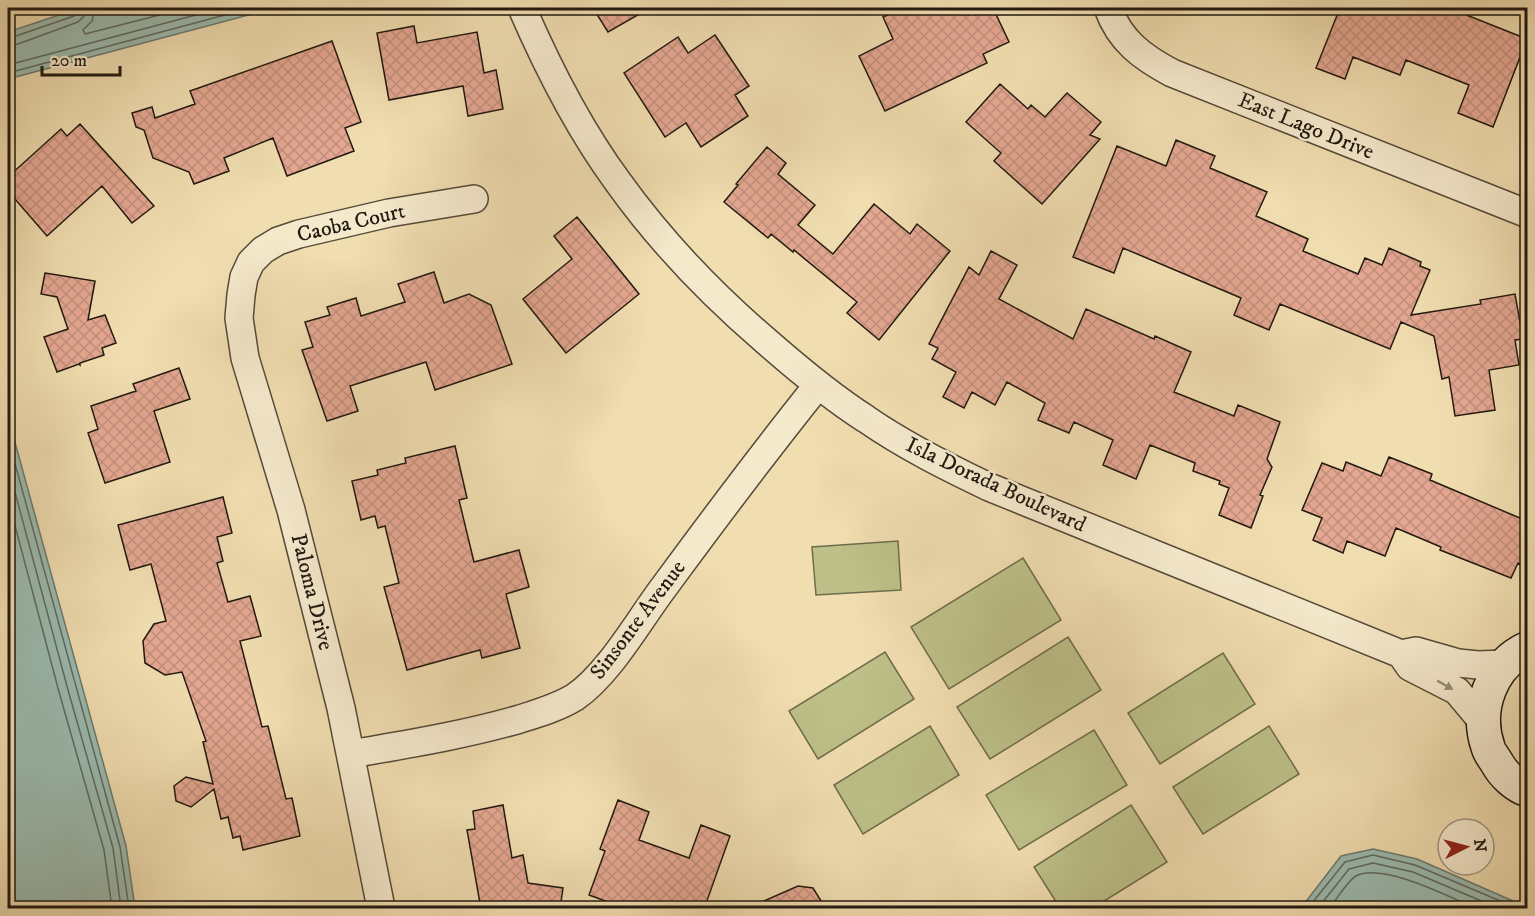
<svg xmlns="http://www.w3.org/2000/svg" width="1535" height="916" font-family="'IM FELL DW Pica',serif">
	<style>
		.grass { fill: #bdc088; stroke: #6f6c4c; stroke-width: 1.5 }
		.water { fill: #9bbbb0; stroke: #6a7a70; stroke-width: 1.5 }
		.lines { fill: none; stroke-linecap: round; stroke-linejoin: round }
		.shore { stroke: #5e6a60; stroke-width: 1.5 }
		.building { fill: url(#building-cross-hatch); stroke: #211910; stroke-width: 1.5 }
		.street-casing { stroke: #554a38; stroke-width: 30 }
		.secondary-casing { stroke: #211910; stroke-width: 36 }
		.street { stroke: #f5e9cc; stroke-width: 27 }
		.secondary { stroke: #f5e9cc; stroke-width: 33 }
		.oneway { fill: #968b77 }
		.labels { text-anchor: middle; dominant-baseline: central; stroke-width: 5; stroke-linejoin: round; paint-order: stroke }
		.street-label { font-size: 22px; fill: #211910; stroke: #f5e9cc }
	</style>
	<defs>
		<pattern id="building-cross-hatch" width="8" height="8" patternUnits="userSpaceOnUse" patternTransform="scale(1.5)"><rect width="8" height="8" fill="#e4a791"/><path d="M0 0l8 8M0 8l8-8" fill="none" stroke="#c38f7c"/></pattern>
	</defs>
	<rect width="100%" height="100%" fill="#f0ddb0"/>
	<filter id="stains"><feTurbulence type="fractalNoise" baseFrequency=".00333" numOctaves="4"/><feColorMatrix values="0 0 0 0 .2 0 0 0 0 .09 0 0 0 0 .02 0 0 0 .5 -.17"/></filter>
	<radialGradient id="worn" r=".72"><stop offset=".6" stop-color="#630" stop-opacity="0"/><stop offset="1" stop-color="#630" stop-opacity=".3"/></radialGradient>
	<!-- grass -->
	<path class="grass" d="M898,541L901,590L816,595L812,547Z
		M1023,558L1061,620L949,689L911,627Z
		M1068,637L1101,690L990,759L957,707Z
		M885,652L914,699L818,759L789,711Z
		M1223,653L1255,704L1160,764L1128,713Z
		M930,726L959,775L863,834L834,785Z
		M1269,726L1299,774L1203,834L1173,787Z
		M1094,730L1127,785L1019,850L986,795Z
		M1131,805L1167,862L1093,908H1060L1034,867Z"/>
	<!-- water -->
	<path class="water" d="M80,8H275L8,79V32Z
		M8,417L126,846L135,908H8Z
		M1373,849L1417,859L1527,907V908H1301L1341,856Z"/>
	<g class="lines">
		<!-- shore -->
		<path class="shore" d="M95,8L92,21L83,30L85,34L187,8
			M8,37L16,36L74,16L78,13V8
			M8,45L18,44L78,22L84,16L86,8
			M8,65L222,8
			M8,73L251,8
			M8,438L120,847L129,908
			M8,466L68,690L113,848L121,908
			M8,499L59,692L104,850L112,908
			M1308,908L1345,862L1373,855L1415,865L1517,908
			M1318,908L1349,869L1373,863L1413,872L1498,908
			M1329,908C1335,902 1349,879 1356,876C1382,862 1449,897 1475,908"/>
	</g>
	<!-- building -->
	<path class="building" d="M593,8H650L608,32Z
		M904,8H964L968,15L983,8H993L1009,42L983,54L987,63L885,111L859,56L893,39L883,17Z
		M1340,8H1449L1527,39L1493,127L1458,113L1469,85L1406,60L1400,75L1353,57L1345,79L1316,68Z
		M414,26L417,43L477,32L484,73L496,70L503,109L468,116L463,86L389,100L377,33Z
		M715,35L749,86L735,95L748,116L701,147L686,123L665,137L624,73L678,37L688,53Z
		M332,41L361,122L345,128L354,151L287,176L273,138L224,158L229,171L194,184L189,172L153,158L144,130L136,127L132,113L152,107L155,118L195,104L190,91Z
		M1000,84L1028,109L1031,105L1045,117L1067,93L1101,122L1090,135L1100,139L1042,204L994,161L1001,153L966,122Z
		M80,124L154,206L132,223L102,186L47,236L8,191V177L61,129L67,136Z
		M1176,140L1215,156L1210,168L1267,192L1256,216L1308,239L1303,251L1358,274L1365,258L1382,265L1389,248L1421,262L1420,266L1430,270L1411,315L1481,304L1480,300L1515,294L1523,339L1515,340L1519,365L1489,370L1495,410L1455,416L1449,377L1442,379L1434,336L1401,322L1390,349L1280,304L1269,330L1234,315L1241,298L1123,248L1114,273L1073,257L1117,146L1166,166Z
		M767,147L786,163L778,174L815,205L798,225L833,254L874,204L910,234L917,224L950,251L879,340L847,313L857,302L794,250L793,252L771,234L768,238L724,202L738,185L736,184Z
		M577,217L639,294L566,353L523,299L572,259L554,236Z
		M991,251L1017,265L999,299L1073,339L1086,309L1154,339L1155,336L1191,352L1174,392L1234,416L1238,405L1280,422L1267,459L1272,467L1260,495L1263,496L1251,528L1219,515L1229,488L1219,484L1220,481L1193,471L1195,463L1150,445L1136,479L1103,465L1113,440L1074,422L1069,433L1038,420L1045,403L1007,382L995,405L972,392L964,408L943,397L956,372L932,359L938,348L929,344L969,267L979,275Z
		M434,272L444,303L469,294L491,305L512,364L435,390L426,362L350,386L358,411L327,421L302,350L313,347L305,322L330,315L327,307L356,298L361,316L405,302L398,284Z
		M45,273L95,281L88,320L105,315L116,343L102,348L104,355L80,363V365L79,364L57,372L44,337L68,329L57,297L41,294Z
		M179,368L190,399L154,411L170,462L105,483L88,433L98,429L91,406L136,391L133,384Z
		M455,446L467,498L459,500L474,562L519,550L529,587L506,594L520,648L482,658L480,650L407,670L384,587L399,583L385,526L378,528L375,516L361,520L352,481L378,475L377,470L406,463L405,458Z
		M1389,457L1432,474L1430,480L1527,521V567L1518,563L1511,578L1440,550L1441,547L1396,528L1385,556L1347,541L1343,553L1313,540L1322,518L1302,510L1322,463L1343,471L1346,462L1381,476Z
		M223,497L232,533L217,537L223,561L217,563L228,602L250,596L261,636L240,641L262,727L268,726L286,799L292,798L300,836L243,850L240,836L233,838L228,817L221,819L214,789L191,807L176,801L174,786L186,777L213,784L203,742L206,741L182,672L165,675L145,663L143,641L154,624L166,621L151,564L130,570L118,525Z
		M618,800L649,812L639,840L689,858L701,825L730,836L704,909H627L589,895L605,851L600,849Z
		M503,805L512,858L523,855L528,883L563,888L560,909H481L467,830L475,829L473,811Z
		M798,886L813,888L826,909H746Z"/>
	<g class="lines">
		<defs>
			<path id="street" d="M522,8C548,68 579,129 618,182C661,242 710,293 766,341C798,369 830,396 866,419C905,446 947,467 989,487L1401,654L1410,667L1457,691L1483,722
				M1108,8C1120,41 1142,57 1172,73L1528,214
				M1401,654L1416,651L1458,663L1478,665L1504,664
				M351,754C408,744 465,735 520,719C539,713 559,707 575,697C609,674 639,620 664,587C714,519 765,451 818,385
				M381,908L341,708L291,510L245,358L239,318L241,295L244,277L251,262L263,250L278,241L299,234L389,213L474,199"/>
			<path id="secondary" d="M1528,648C1491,665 1475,709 1488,747C1489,752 1494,758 1497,763C1503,774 1515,786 1528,790"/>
		</defs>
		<!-- street casing -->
		<use href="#street" class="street-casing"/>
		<!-- secondary casing -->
		<use href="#secondary" class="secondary-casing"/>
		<!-- street -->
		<use href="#street" class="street"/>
		<!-- secondary -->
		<use href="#secondary" class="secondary"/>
	</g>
	<!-- one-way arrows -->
	<defs><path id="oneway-solid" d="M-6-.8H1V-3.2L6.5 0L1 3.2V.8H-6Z" transform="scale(1.5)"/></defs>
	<use class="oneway" href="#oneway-solid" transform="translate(1445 685) rotate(29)"/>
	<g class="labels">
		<!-- street labels -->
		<g class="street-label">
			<text transform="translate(1306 126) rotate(22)">East Lago Drive</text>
			<text transform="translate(351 223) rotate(-13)">Caoba Court</text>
			<text transform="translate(996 485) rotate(25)">Isla Dorada Boulevard</text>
			<text transform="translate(312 592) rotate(76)">Paloma Drive</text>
			<text transform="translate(638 620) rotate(-53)">Sinsonte Avenue</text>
		</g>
	</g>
	<!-- margin -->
	<rect width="1535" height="916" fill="none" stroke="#f0ddb0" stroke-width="30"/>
	<rect x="9" y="9" width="1517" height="898" fill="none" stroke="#211910" stroke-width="3"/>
	<rect x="15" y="15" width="1505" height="886" fill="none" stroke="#211910" stroke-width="1.5"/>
	<!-- north arrow -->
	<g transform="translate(1466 847) rotate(84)"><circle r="28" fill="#f5e9cc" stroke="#a09681" stroke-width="1.5"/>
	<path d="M0-4.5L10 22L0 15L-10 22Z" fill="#8f2418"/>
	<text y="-9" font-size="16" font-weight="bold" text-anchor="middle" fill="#211910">N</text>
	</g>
	<!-- scale -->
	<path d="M42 66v9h78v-9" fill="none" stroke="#211910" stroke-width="3"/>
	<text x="51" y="66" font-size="18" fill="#211910" stroke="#f5e9cc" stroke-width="4.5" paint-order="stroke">20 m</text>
	<rect width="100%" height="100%" filter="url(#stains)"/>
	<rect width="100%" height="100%" fill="url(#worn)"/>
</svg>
